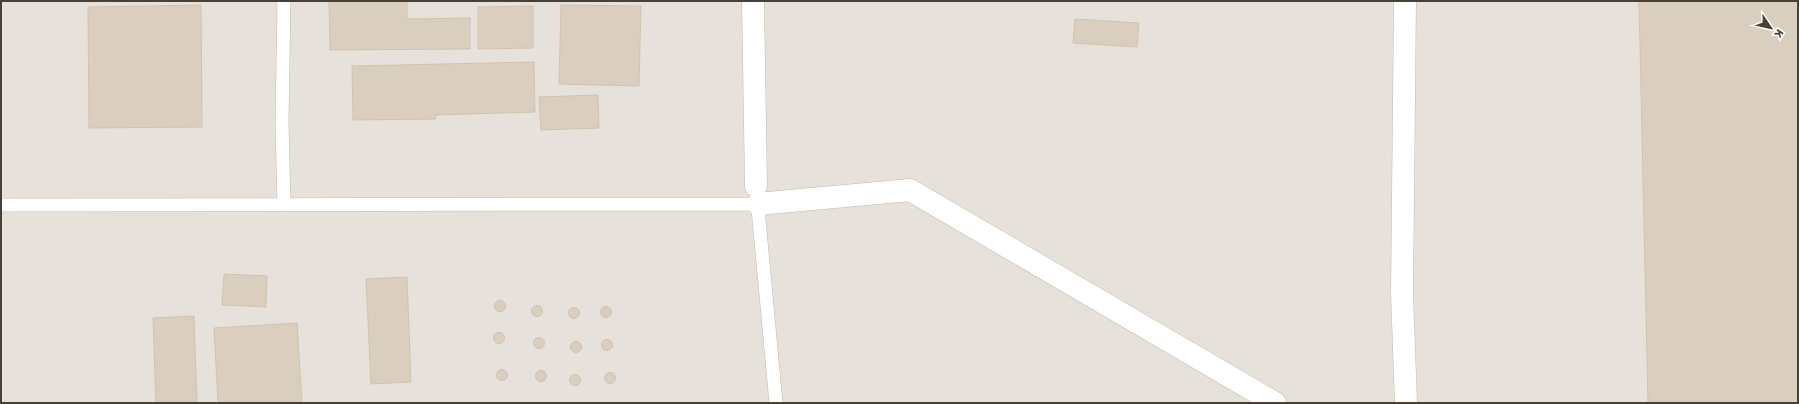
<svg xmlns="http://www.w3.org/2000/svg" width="1799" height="404" font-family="'Work Sans',sans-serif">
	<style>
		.industrial { fill: #e7e1dc }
		.building { fill: #dacebf; stroke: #d2c3ae }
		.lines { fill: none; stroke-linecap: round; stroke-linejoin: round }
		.service-casing { stroke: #c4baac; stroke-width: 14 }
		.minor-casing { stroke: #c4baac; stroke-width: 23 }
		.service { stroke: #fff; stroke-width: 13 }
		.minor { stroke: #fff; stroke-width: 22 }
	</style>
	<rect width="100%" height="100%" fill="#f4f0e7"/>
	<!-- industrial -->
	<path class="industrial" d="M1,1H1798V403H1Z"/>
	<!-- building -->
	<path class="building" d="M329,1H407V19L470,18V49L330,50Z
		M1639,1H1798V403H1648Z
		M201,5L202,127L89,128L88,7Z
		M561,5L641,6L639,86L559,84Z
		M533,6V48L478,49V7Z
		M1075,19L1139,23L1137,47L1073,43Z
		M534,62L535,112L436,115V119L353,120L352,66Z
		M598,95L599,128L541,130L539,97Z
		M224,274L267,276L266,307L222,305Z
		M407,277L411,382L371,384L366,279Z
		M494.5 306a5.5 5.5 0 1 1 11 0a5.5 5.5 0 1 1-11 0Z
		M531.5 311a5.5 5.5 0 1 1 11 0a5.5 5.5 0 1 1-11 0Z
		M600.5 312a5.5 5.5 0 1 1 11 0a5.5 5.5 0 1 1-11 0Z
		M568.5 313a5.5 5.5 0 1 1 11 0a5.5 5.5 0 1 1-11 0Z
		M194,316L197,402L156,403L153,318Z
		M297,323L302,403H218L214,328Z
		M493.5 338a5.5 5.5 0 1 1 11 0a5.5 5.5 0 1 1-11 0Z
		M533.5 343a5.5 5.5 0 1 1 11 0a5.5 5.5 0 1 1-11 0Z
		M601.5 345a5.5 5.5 0 1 1 11 0a5.5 5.5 0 1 1-11 0Z
		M570.5 347a5.5 5.5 0 1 1 11 0a5.5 5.5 0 1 1-11 0Z
		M496.5 375a5.5 5.5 0 1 1 11 0a5.5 5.5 0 1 1-11 0Z
		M535.5 376a5.5 5.5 0 1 1 11 0a5.5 5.5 0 1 1-11 0Z
		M604.5 378a5.5 5.5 0 1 1 11 0a5.5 5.5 0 1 1-11 0Z
		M569.5 380a5.5 5.5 0 1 1 11 0a5.5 5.5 0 1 1-11 0Z"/>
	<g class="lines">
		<defs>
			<path id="service" d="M757,198L776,403
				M1,205L758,204
				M284,205L282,122L284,1"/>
			<path id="minor" d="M753,1L756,186
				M1405,1L1402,294L1406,403
				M758,204L910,190L1275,403"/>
		</defs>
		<!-- service casing -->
		<use href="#service" class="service-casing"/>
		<!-- minor casing -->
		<use href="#minor" class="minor-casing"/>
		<!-- service -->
		<use href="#service" class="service"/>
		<!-- minor -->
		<use href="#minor" class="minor"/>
	</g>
	<!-- border -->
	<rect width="1799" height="404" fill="none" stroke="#484035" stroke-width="4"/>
	<!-- north arrow -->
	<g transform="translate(1771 28) rotate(124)" stroke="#ffffff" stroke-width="3" paint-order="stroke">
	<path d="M0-3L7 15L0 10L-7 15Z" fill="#484035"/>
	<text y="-6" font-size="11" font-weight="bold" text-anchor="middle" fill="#484035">K</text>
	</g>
</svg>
